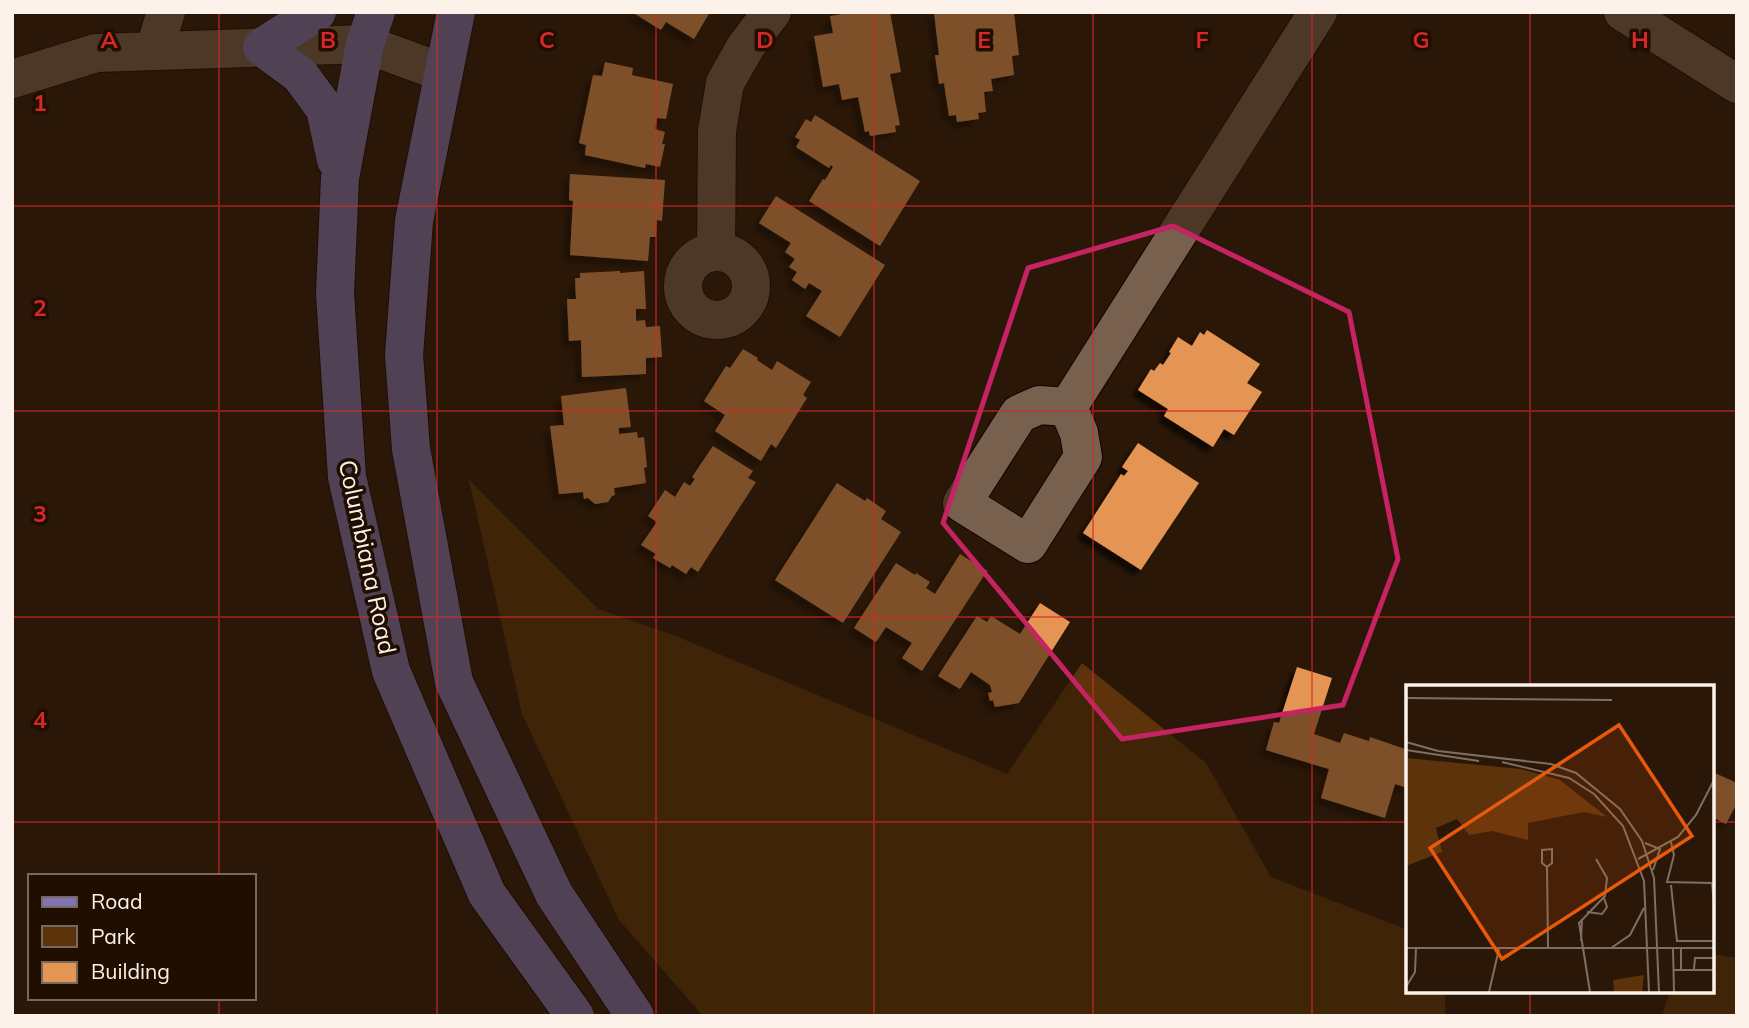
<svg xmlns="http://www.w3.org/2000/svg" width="1749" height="1028" font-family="Mulish,sans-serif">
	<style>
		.green { fill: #5c330b }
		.building { fill: #e59553; filter: url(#shadow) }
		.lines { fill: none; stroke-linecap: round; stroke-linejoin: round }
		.minor-casing { stroke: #120300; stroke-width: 40 }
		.major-casing { stroke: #120300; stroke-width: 40 }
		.minor { stroke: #78604e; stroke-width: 38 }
		.major { stroke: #8073b3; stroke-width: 38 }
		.marked { fill: none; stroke: #c52362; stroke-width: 5; stroke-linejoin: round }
		.grid { fill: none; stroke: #d62828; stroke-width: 2; stroke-opacity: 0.55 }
		.labels { text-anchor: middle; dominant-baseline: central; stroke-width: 7; stroke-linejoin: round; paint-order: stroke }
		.street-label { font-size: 24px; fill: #fdf2ea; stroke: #200e01 }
		.inset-road { fill: none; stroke: #7e6f62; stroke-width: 2 }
		.view { fill: #e8590c; fill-opacity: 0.15; stroke: #e8590c; stroke-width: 3.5 }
		.inset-edge { fill: none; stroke: #fdf2ea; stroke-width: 3.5 }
		.grid-label { font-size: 23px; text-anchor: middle; font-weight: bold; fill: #d62828; stroke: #200e01; stroke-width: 7; stroke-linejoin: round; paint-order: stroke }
	</style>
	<defs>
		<filter id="shadow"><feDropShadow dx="-6" dy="6" stdDeviation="2" flood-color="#0009"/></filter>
	</defs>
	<rect width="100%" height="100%" fill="#2a1707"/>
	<!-- green -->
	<path class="green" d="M469,480L598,609L673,635L1007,774L1082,663L1206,763L1271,877L1408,930V991H1445V1016H703L619,920L522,714Z
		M1712,954L1737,958V1016H1662L1670,991H1712Z"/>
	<!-- building -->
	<path class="building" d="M632,12H710L694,39L666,22L661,30Z
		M854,12H862V14L865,12H890L901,72L890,74L900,125L895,126L896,132L870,136L869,131L865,132L858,97L842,100L839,84L823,87L814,36L833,33L830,16Z
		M934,12H1014L1019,55L1012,56L1014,75L991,79L993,91L984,92L986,112L978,113L979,119L957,122L956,115L949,116L944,83L939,84L935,55H939Z
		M605,62L633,68L632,75L673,84L666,119L657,118L655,129L665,132L662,144H665L660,167L646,164L645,168L585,155L586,145L579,143L593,75L602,76Z
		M815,115L920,181L880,246L809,201L823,179L825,180L833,167L831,165L829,168L796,147L800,140L795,137L806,119L811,122Z
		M570,174L665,180L662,221L657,220L656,237H650L648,261L570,255L573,201L569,200Z
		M776,196L885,265L840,337L806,316L822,291L809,283L805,289L792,280L797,272L789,267L795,259L785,252L791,243L759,223Z
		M620,271V273L644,271L646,309H636V321L645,320L646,327L660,326L662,357L646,358V374L582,377L581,340L569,341L567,299H576L575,278H580V273Z
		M1207,330L1260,364L1247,383L1262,392L1234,435L1224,429L1213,447L1164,416L1168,409L1138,390L1151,369L1154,371L1160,363L1163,365L1171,353L1169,352L1178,337L1192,346L1200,332L1204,335Z
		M743,349L758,358L757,360L772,370L777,361L811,382L803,395L807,398L776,448L771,444L761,461L715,431L725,415L704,401L726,366L730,368Z
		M626,388L631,427L619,428V434L637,432L638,438L644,437L647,467L644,468L646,483L614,488L615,495L612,496L608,502L595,504L588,498L584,499L583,492L559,494L550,426L564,425L561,396Z
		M1138,443L1199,483L1141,570L1083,533L1121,474L1124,476L1128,471L1122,467Z
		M713,446L753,471L748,478L756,482L698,572L691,567L686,574L672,565L670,568L653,558L656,554L641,545L657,522L648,516L665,490L675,497L684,482L690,486L695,479L692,477Z
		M837,483L865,501L867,498L886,511L881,519L901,532L843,623L775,580Z
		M960,554L987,571L922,671L902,658L912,643L886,627L876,642L854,628L896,563L915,575L916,573L930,582L926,588L935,594Z
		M1040,603L1070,622L1019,703L995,707L993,700L990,701L988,693L992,692L990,685L971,672L960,689L938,676L977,616L987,622L991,616L1020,634Z
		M1297,667L1332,678L1314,734L1340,743L1344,733L1369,741L1370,737L1408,750V788L1395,784L1385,818L1321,798L1329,769L1266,750L1274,722L1279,723Z
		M1713,764L1715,773L1737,783V803L1726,824L1712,817Z"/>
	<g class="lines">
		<defs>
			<path id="minor" d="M1623,12L1737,84
				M154,51L166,12
				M12,79L96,53L365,44L444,73
				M716,251L717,131L725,83L746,46L772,12
				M683 286a34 34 0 1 1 68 0a34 34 0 1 1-68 0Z
				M1039,405L1068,407L1079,433L1083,457L1028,544L962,503L1019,414Z
				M1068,407L1318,12"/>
			<path id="major" d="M317,12L262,47L300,75L325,109L336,160
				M376,12L365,44L340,178L335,293L347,477L391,671L487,894L575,1016
				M456,12L414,221L404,355L411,449L454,682L554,894L635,1016"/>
		</defs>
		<!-- minor casing -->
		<use href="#minor" class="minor-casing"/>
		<!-- major casing -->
		<use href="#major" class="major-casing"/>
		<!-- minor -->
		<use href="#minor" class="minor"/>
		<!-- major -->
		<use href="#major" class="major"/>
	</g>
	<!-- marked area -->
	<path d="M0 0H1749V1028H0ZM1173,226L1349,312L1398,559L1343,705L1122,739L943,523L1028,268Z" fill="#2a1707" fill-opacity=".55" fill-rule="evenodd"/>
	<path class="marked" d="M1173,226L1349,312L1398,559L1343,705L1122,739L943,523L1028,268Z"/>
	<!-- grid -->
	<path class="grid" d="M219,12V876M437,12V1016M656,12V1016M874,12V1016M1093,12V1016M1312,12V1016M1530,12V687M12,206H1737M12,411H1737M12,617H1737M12,822H1408M1712,822H1737M1530,991V1016M219,998V1016"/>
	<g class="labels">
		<!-- street labels -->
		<g class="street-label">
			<text transform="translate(368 557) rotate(78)">Columbiana Road</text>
		</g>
	</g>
	<!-- overview -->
	<g transform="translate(1406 685)">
		<rect width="308" height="308" fill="#2a1707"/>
		<path d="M0,73L115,84L154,95L201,132L178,127L122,138V155L86,146L63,150L51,134L30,143L36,167L0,181ZM238,290L236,307H208L207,295Z" fill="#5c330b"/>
		<path class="inset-road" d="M0,13L206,15M0,57L32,66L145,79L170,88L214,124L236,156L248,193L253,307M0,65L73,76M96,77L163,93L188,109L217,141L238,196L243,307M265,157L268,170L261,197L306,198L308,218M239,158L254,164L247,185M232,174L272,152L290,130L308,95M141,182L146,178V164L136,165V178L141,182L142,264M265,200L271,256H308M181,227L196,229L201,222L198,213M175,256L176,234M0,263H308M205,263L224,250L238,223M267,263L268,307M288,284L289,273H308M267,285H307M275,285V263M0,302L9,287L10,263M83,307L93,264M184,307L173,238L199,211L201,193L190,174"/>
		<path class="view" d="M213,40L286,151L96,274L24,163Z"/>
		<rect width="308" height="308" class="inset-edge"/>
	</g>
	<g class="grid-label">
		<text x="109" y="48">A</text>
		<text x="328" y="48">B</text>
		<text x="547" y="48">C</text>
		<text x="765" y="48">D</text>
		<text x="984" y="48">E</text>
		<text x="1202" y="48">F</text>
		<text x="1421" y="48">G</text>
		<text x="1640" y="48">H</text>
		<text x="40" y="111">1</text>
		<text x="40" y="316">2</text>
		<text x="40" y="522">3</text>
		<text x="40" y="728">4</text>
	</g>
	<!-- border -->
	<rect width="1749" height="1028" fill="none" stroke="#fdf2ea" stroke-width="28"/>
	<!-- legend -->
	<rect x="28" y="874" width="228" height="126" fill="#200e01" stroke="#78695e" stroke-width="2"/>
	<rect x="42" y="897" width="35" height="10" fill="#8073b3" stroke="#78695e" stroke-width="2"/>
	<text x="91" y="909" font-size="21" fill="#fdf2ea">Road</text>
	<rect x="42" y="926" width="35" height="21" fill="#5c330b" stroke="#78695e" stroke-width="2"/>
	<text x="91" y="944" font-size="21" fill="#fdf2ea">Park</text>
	<rect x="42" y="962" width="35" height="21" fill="#e59553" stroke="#78695e" stroke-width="2"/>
	<text x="91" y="979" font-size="21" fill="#fdf2ea">Building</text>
</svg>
